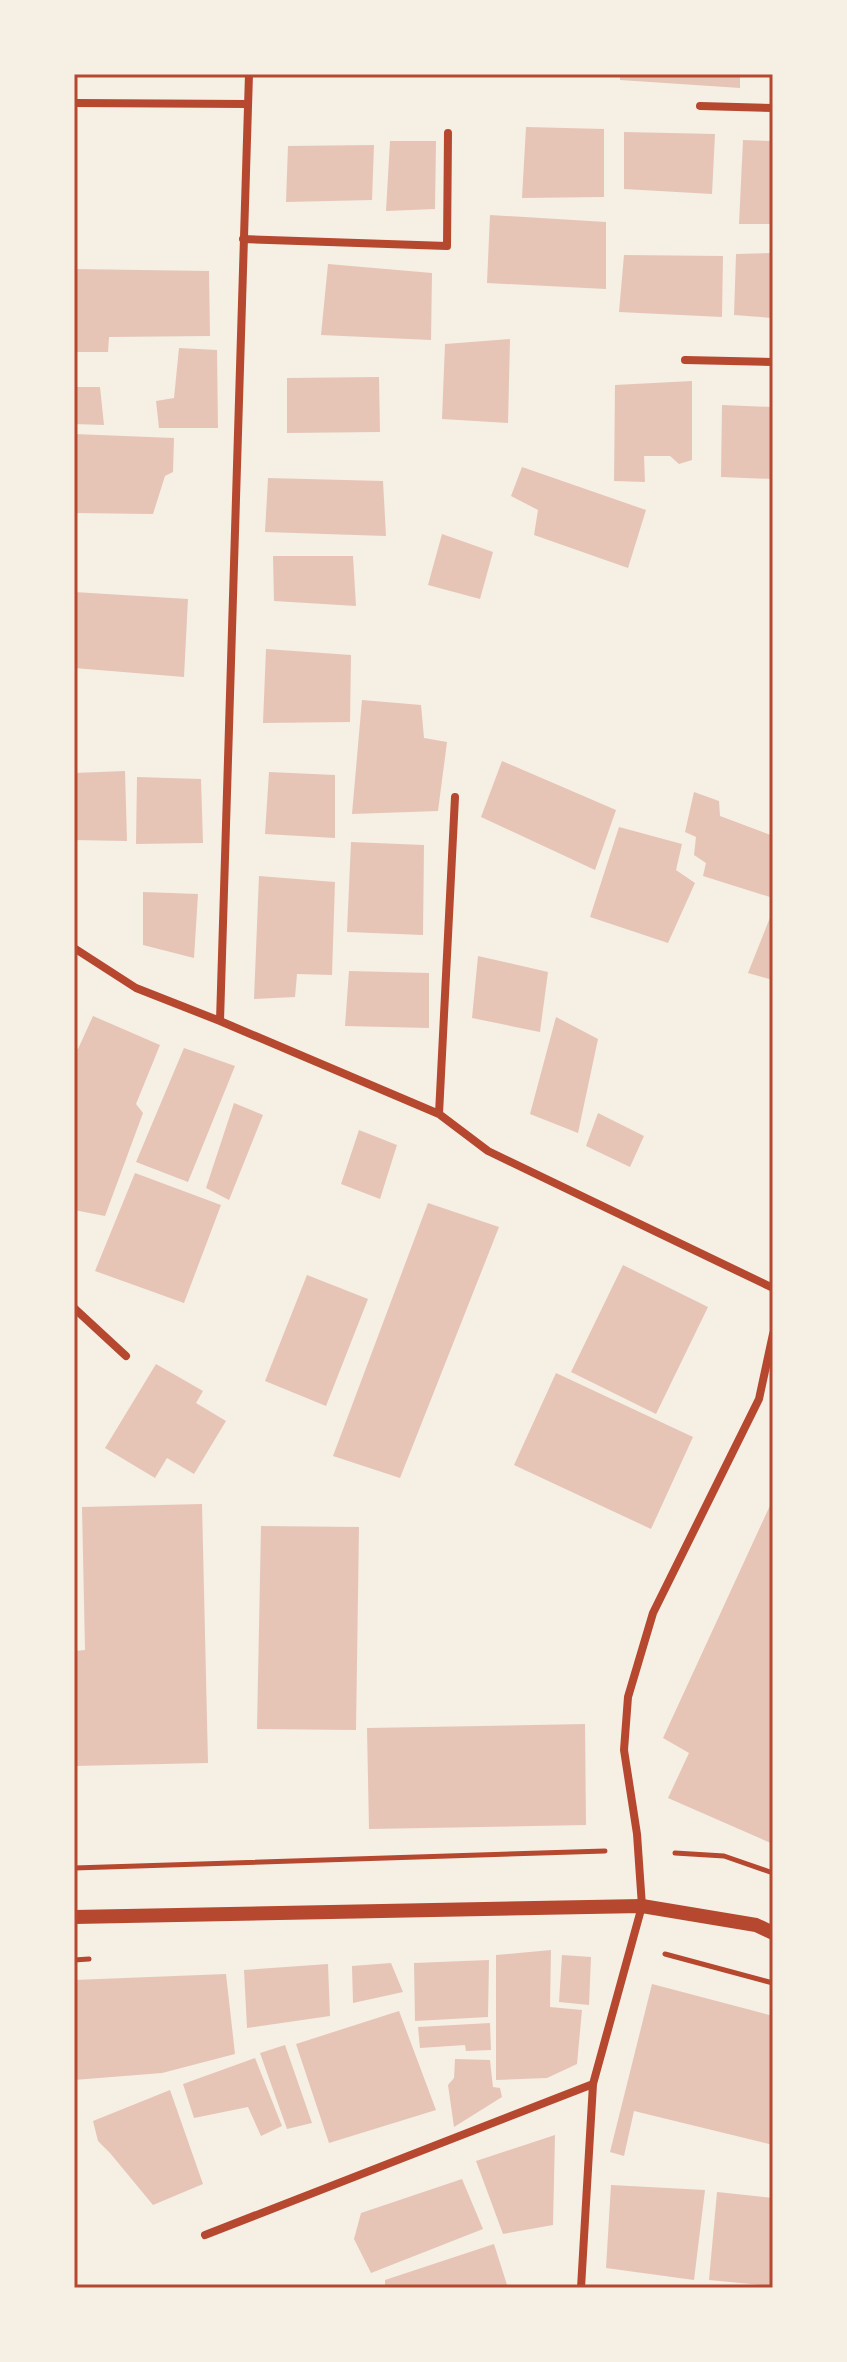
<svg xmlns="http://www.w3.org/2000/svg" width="847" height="2362" font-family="'PT Sans Narrow',sans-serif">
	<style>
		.building { fill: #e6c5b7 }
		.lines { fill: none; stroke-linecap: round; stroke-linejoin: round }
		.path { stroke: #b5482f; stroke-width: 5 }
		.minor { stroke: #b5482f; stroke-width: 8 }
		.tertiary { stroke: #b5482f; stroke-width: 14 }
		.neatline { fill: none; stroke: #b5482f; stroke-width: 3 }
	</style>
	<rect width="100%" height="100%" fill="#f6efe4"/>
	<!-- building -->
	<path class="building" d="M620,74H740V88L620,80Z
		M526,127L604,129V197L522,198Z
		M624,132L715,134L712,194L624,189Z
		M743,140L773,141V224H739Z
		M390,141H436L435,209L386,211Z
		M374,145L372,200L286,202L288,146Z
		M490,215L606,222V289L487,283Z
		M773,253V318L734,315L736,254Z
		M624,255L723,256L722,317L619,312Z
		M328,264L432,273L431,340L321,335Z
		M74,269L209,271L210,336L109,337L108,352H74Z
		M510,339L508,423L442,419L445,344Z
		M179,348L217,350L218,428H159L156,401L174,398Z
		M379,377L380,432L287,433V378Z
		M692,381V460L679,464L670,456H644L645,482L614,481L615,385Z
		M74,387H100L104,425L74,424Z
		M722,405L773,407V479L721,477Z
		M74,434L174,438L173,472L165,476L153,514L74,513Z
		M522,467L646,510L628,568L534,535L538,510L511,496Z
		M268,478L383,481L386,536L265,532Z
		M442,534L493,552L480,599L428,585Z
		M273,556H353L356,606L274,601Z
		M74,592L188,599L184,677L74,668Z
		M266,649L351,655L350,722L263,723Z
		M362,700L421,705L424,738L447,742L438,811L352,814Z
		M502,761L616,810L595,870L481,817Z
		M125,771L127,841L74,840V773Z
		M269,772L335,775V838L265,834Z
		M137,777L201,779L203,843L136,844Z
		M694,792L719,801L720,816L773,836V898L703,876L706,863L694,855L696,837L685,832Z
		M619,827L682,844L676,870L695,883L668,943L590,917Z
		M351,842L424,845L423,935L347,932Z
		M259,876L335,882L332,975L297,974L295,997L254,999Z
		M143,892L198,894L194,958L143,945Z
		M773,910V980L748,973Z
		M478,956L548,972L540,1032L472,1018Z
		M349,971L429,973V1028L345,1026Z
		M93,1016L160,1045L136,1104L143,1113L105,1216L74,1210L76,1185L74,1184V1048L78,1049Z
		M556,1017L598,1039L578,1133L530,1114Z
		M184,1048L235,1066L188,1182L136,1162Z
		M234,1103L263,1115L229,1200L206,1188Z
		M598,1113L644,1136L630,1167L586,1146Z
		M359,1130L397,1145L380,1199L341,1184Z
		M135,1173L221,1205L184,1303L95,1271Z
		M428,1203L499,1227L400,1478L333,1456Z
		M623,1265L708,1307L656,1414L571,1372Z
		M307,1275L368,1299L326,1406L265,1381Z
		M156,1364L203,1391L196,1403L226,1421L194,1474L167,1458L155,1478L105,1448Z
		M556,1373L693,1437L651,1529L514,1465Z
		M773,1499V1844L668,1798L689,1753L663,1738Z
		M202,1504L208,1763L74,1766V1651L85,1650L82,1507Z
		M261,1526L359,1527L356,1730L257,1729Z
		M585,1724L586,1825L369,1829L367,1728Z
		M551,1950L550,2007L582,2010L577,2064L547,2078L496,2080V1955Z
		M562,1955L591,1957L589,2005L559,2002Z
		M489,1960L488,2017L415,2021L414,1963Z
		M391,1963L403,1992L353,2003L352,1966Z
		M328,1964L330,2016L247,2028L244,1970Z
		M226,1974L235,2054L162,2073L74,2080V1980Z
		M652,1984L773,2016V2145L634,2111L624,2156L610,2152Z
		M399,2011L436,2110L329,2143L296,2044Z
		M490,2023L491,2050L466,2051L465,2045L420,2048L418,2027Z
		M285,2045L312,2123L287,2129L260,2053Z
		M255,2058L282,2126L261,2136L248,2107L194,2118L183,2084Z
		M455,2059L490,2060L493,2087L500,2088L502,2097L454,2127L448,2085L454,2078Z
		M170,2090L203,2184L153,2205L110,2153L98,2141L93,2121Z
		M555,2135L553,2225L503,2234L476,2161Z
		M462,2179L483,2229L371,2273L354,2239L361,2213Z
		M611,2185L705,2190L694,2280L606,2268Z
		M717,2192L773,2198V2286L709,2280Z
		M494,2244L508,2288H385V2280Z"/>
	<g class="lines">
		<!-- path -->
		<path class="path" d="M675,1853L724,1856L773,1873
			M74,1868L605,1851
			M665,1954L773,1983
			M74,1960L89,1959"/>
		<!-- minor -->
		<path class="minor" d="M74,103L248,104
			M700,106L773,108
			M243,239L447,246L448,133
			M685,360L773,362
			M74,948L136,988L220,1021L439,1114L488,1151L773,1288
			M220,1021L249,74
			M439,1114L455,797
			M74,1308L126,1356
			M205,2235L593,2084
			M581,2288L593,2084L642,1906L637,1834L624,1750L628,1697L653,1613L759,1399L773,1334"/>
		<!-- tertiary -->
		<path class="tertiary" d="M74,1917L642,1906L756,1925L773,1933"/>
	</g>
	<!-- border -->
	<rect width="847" height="2362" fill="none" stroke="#f6efe4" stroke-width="152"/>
	<rect x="76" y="76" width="695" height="2210" class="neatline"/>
</svg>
